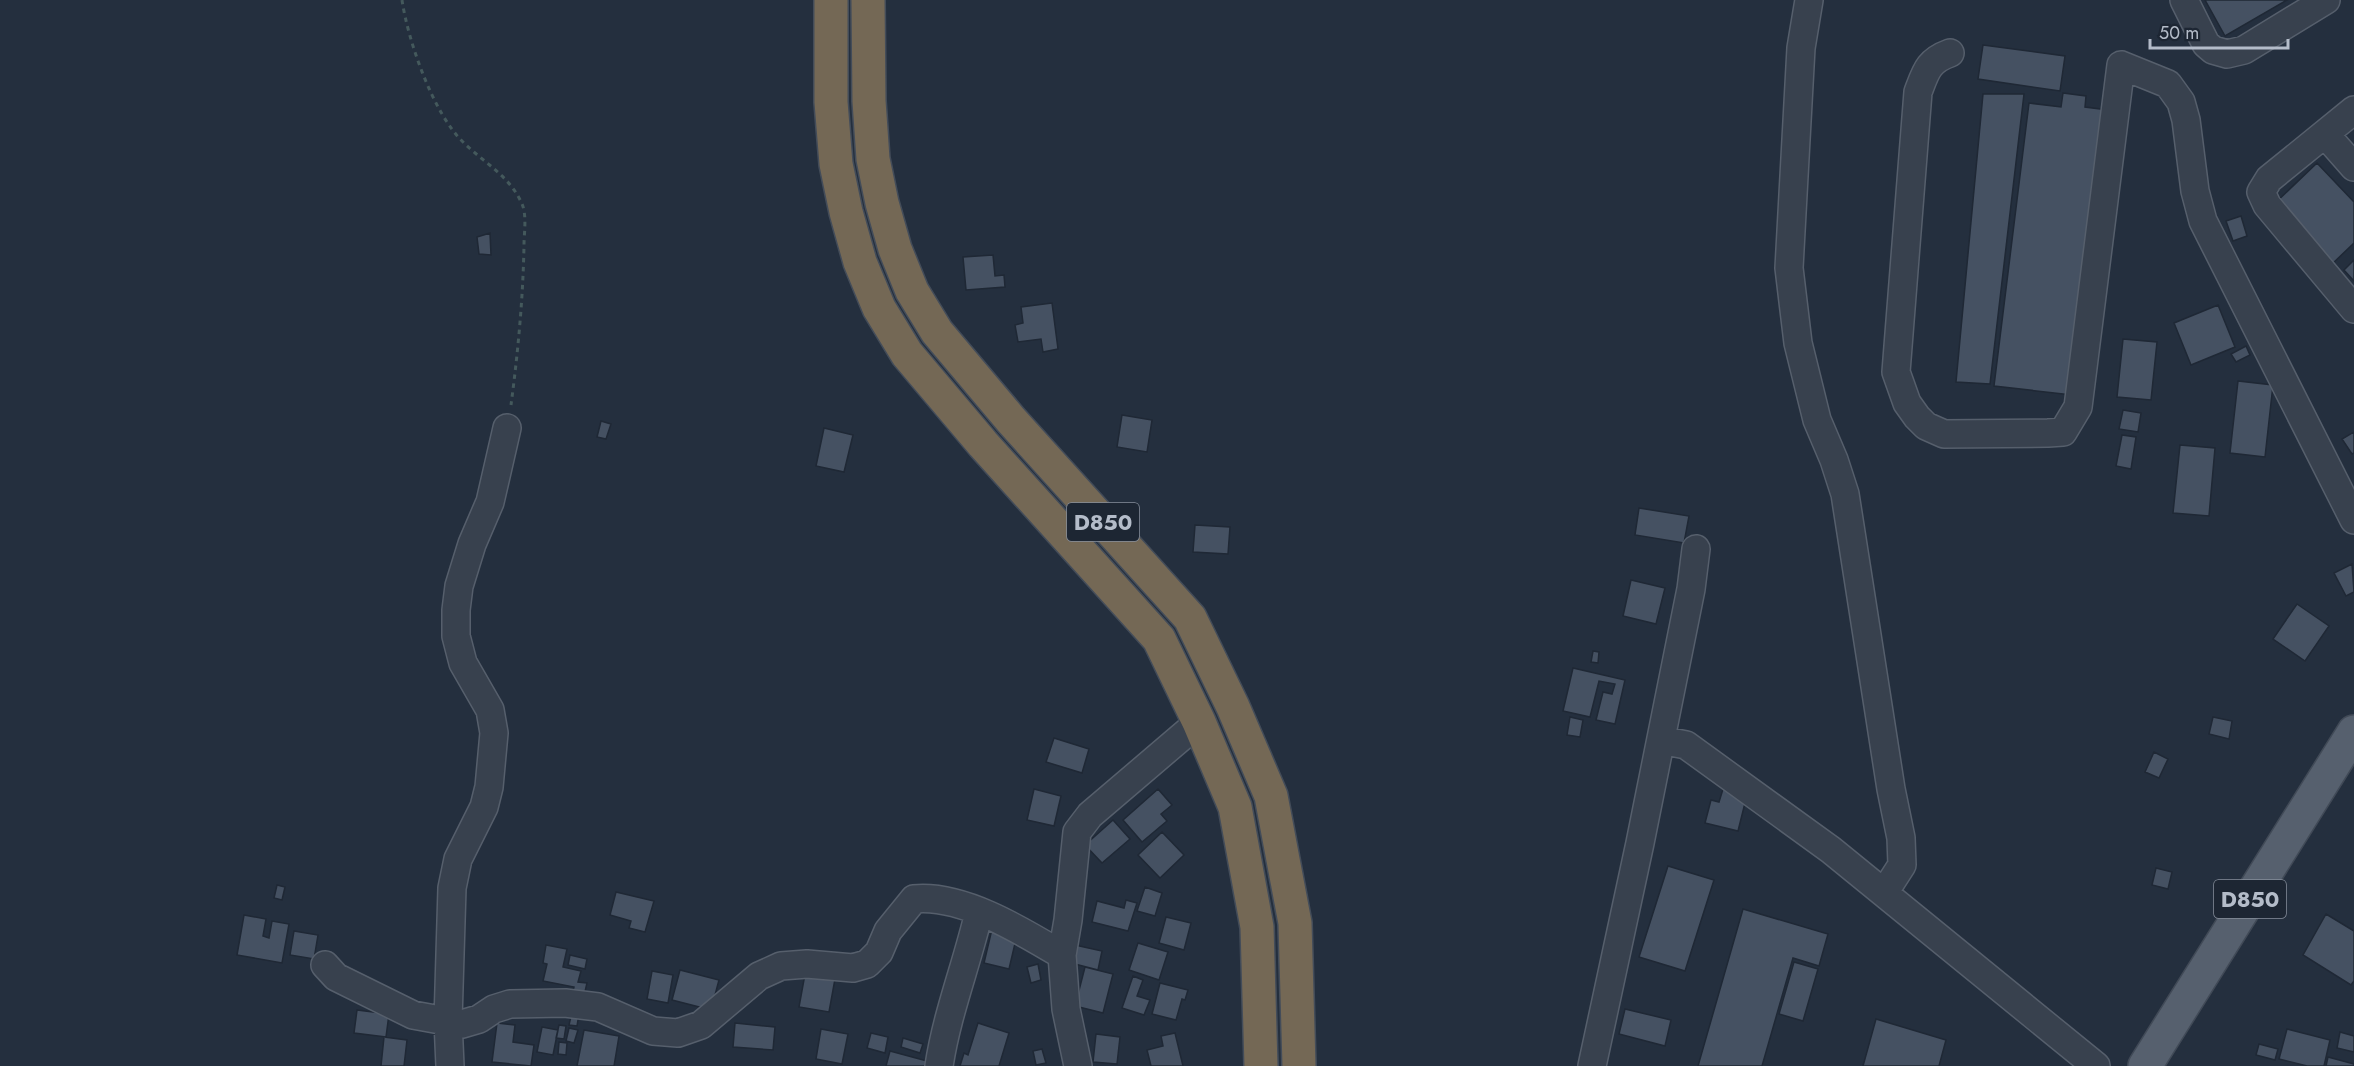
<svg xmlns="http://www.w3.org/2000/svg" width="2354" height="1066" font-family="Jost,sans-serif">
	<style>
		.building { fill: #455162; stroke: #1f2835; stroke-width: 1.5 }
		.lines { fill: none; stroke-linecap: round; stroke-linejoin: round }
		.minor-casing { stroke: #565f6c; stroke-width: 30 }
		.major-casing { stroke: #414a57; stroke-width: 36 }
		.highway-casing { stroke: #434c59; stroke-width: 36 }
		.path { stroke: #44595c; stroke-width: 3; stroke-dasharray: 4.5 4.5; stroke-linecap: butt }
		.minor { stroke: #38414e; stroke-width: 27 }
		.major { stroke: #56606e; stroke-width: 33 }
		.highway { stroke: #746855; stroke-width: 33 }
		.labels { text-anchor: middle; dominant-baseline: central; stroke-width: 4.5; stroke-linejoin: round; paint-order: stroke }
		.shield { fill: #1d2633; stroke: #878f9c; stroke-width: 1.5 }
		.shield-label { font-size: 22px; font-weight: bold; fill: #b4bcc9 }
	</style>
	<rect width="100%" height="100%" fill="#242f3e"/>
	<!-- building -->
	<path class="building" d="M2205,0H2287L2225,36Z
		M1983,45L2065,56L2060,91L1978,79Z
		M2063,93L2086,96L2085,107L2108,110L2072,395L1994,386L2029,103L2061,107Z
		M1983,94H2024L1990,384L1956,382Z
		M2317,163L2354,202V243L2330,266L2273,205Z
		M2241,216L2247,236L2233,241L2226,221Z
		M490,233L491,255L479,254L477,237Z
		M993,255L995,276L1004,275L1005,287L966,290L963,257Z
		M2354,260V281L2344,270Z
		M1052,303L1058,349L1043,352L1041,339L1018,342L1015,325L1023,323L1021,307Z
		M2218,305L2235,347L2191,365L2174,323Z
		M2123,339L2157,342L2151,400L2117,397Z
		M2246,346L2250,355L2236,362L2231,354Z
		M2238,381L2273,385L2265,457L2230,453Z
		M2123,410L2141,413L2138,432L2119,429Z
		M1122,415L1152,420L1147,452L1117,447Z
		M601,421L611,424L606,439L597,437Z
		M824,428L853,435L844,472L816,466Z
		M2354,432V453L2352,454L2342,439Z
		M2122,435L2136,437L2131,469L2116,466Z
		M2180,445L2215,448L2209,516L2173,513Z
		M1639,508L1689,516L1684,543L1635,535Z
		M1195,525L1230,527L1228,554L1193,552Z
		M2352,564L2354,592L2346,596L2334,573Z
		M1631,580L1665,588L1656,624L1623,616Z
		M2297,604L2329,626L2305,661L2273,639Z
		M1593,651L1599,652L1598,663L1591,662Z
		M1573,668L1625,680L1615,724L1596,720L1603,692L1612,694L1615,684L1599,681L1590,717L1563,711Z
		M1570,717L1583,720L1580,737L1567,735Z
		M2213,717L2232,721L2229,739L2209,734Z
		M1054,738L1089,749L1082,773L1046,762Z
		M2154,752L2168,759L2159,778L2145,772Z
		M1034,789L1061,796L1054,826L1027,820Z
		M1158,789L1172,805L1161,814L1167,821L1142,842L1123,820Z
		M1723,789L1747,795L1738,831L1705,823L1711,800L1719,802Z
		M1113,820L1130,839L1102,863L1085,845Z
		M1162,832L1184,855L1160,878L1138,855Z
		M1668,866L1714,880L1685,971L1639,957Z
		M2156,868L2172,872L2168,889L2152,885Z
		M277,885L285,887L282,900L274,898Z
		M1145,887L1162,893L1155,916L1137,911Z
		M616,892L654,901L645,932L629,928L631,921L610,915Z
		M1126,900L1137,903L1128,931L1092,922L1097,901L1124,908Z
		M1743,909L1828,934L1819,966L1793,958L1762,1066H1698Z
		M2326,914L2354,931V981L2351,985L2303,955Z
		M244,915L266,919L263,936L269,938L272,921L289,924L282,963L237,955Z
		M1166,917L1191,923L1184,950L1159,943Z
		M992,929L1017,935L1009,969L984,963Z
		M294,931L318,935L314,959L290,955Z
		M1138,943L1168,952L1159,980L1129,970Z
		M546,945L567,949L563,967L581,971L578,982L587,983L584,996L572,994L574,987L543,981L547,964L543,963Z
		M1075,945L1102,951L1098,970L1071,963Z
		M570,955L587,959L585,969L568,965Z
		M1794,962L1818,969L1803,1021L1779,1014Z
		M1038,964L1041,980L1031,983L1027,967Z
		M1085,967L1113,974L1103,1013L1075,1006Z
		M680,970L719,980L711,1010L672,1000Z
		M652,971L673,975L668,1003L647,999Z
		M805,974L835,979L829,1012L799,1007Z
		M1133,976L1143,980L1137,996L1150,1000L1144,1015L1122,1008Z
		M1160,983L1188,990L1185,1000L1182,999L1176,1020L1152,1014Z
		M1625,1009L1671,1020L1665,1046L1619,1034Z
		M357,1010L389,1014L386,1037L354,1033Z
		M572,1012L579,1014L577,1026L569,1025Z
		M1876,1019L1946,1040L1939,1066H1863Z
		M497,1023L515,1025L513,1042L534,1045L531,1066L492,1062Z
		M735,1023L775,1027L773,1050L733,1047Z
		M978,1023L1009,1033L999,1066H960L964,1053L968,1055Z
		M559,1025L566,1026L564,1039L556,1038Z
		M542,1027L558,1030L553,1055L537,1052Z
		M569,1028L578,1030L574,1043L566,1041Z
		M821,1029L848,1034L842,1064L816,1059Z
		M2287,1029L2330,1040L2324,1066H2307L2279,1059Z
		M584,1030L619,1036L614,1066H577Z
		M2340,1032L2354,1036V1052L2337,1048Z
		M871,1033L888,1037L885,1053L867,1048Z
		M1175,1033L1183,1066H1151L1147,1050L1163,1046L1161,1036Z
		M1096,1034L1120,1037L1117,1064L1093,1062Z
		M384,1037L407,1040L404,1066H381Z
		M903,1038L923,1044L920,1053L901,1047Z
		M559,1042L567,1043L566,1055L558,1054Z
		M2259,1044L2278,1049L2275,1060L2256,1055Z
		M1042,1049L1046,1063L1036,1065L1033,1051Z
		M890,1051L927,1061L926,1066H886Z
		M2328,1057L2354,1064V1066H2326Z"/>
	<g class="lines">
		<defs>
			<path id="minor" d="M1809,0L1801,48L1789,268L1798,343L1817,420L1834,460L1845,494L1891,789L1901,838L1902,865L1884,893
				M2184,0L2206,44L2213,50L2227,54L2244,50L2326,0
				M1950,53C1928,61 1926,71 1918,92L1896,372L1907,403L1917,417L1926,426L1944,434L2048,433L2063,432L2078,407L2121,65L2168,84L2181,102L2186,120L2195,191L2203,221L2354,520
				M2354,110L2269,179L2261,192L2267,205L2354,309
				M2325,134L2354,167
				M1661,740L1686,745L1831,850L2096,1066
				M325,965L336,977L413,1015L462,1024L479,1019L494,1009L510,1004L565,1003L598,1007L653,1031L678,1033L701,1025L759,976L781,966L807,964L853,968L867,964L879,952L888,931L914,899C962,894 1022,931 1062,955
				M450,1066L448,1021L452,888L458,859L484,807L489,787L494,733L490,710L463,663L456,636V610L459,586L472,544L490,502L507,428
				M939,1066C947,1013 967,964 979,912
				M1078,1066L1066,1009L1062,955L1068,920L1077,832L1090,815L1199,722
				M1592,1066L1640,843L1691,589L1696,549"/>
			<path id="major" d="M2145,1066L2354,732"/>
			<path id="highway" d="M831,0V102L836,164L846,212L860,262L879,308L907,354L983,444L1159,639L1199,722L1235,807L1257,927L1261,1066
				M868,0L869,101L873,159L882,203L895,249L912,291L937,332L1011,420L1190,618L1233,707L1271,796L1295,923L1299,1066"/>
		</defs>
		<!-- minor casing -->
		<use href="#minor" class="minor-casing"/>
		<!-- major casing -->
		<use href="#major" class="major-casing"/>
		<!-- highway casing -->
		<use href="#highway" class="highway-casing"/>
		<!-- path -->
		<path class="path" d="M402,0C408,41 433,113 463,142C484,163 510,176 522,204C527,215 524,234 524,245C523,299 518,352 511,405"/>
		<!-- minor -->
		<use href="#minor" class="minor"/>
		<!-- major -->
		<use href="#major" class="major"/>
		<!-- highway -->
		<use href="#highway" class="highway"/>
	</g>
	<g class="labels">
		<!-- shield labels -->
		<g class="shield">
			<rect x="1067" y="503" width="72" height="38" rx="4.5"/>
			<rect x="2214" y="880" width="72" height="38" rx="4.5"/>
		</g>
		<g class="shield-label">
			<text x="1103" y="522">D850</text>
			<text x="2250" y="899">D850</text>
		</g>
	</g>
	<!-- scale -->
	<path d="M2150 39v9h138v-9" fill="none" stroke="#b4bcc9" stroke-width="3"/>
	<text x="2159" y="39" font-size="18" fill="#b4bcc9" stroke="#1d2633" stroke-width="4.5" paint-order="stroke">50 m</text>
</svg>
